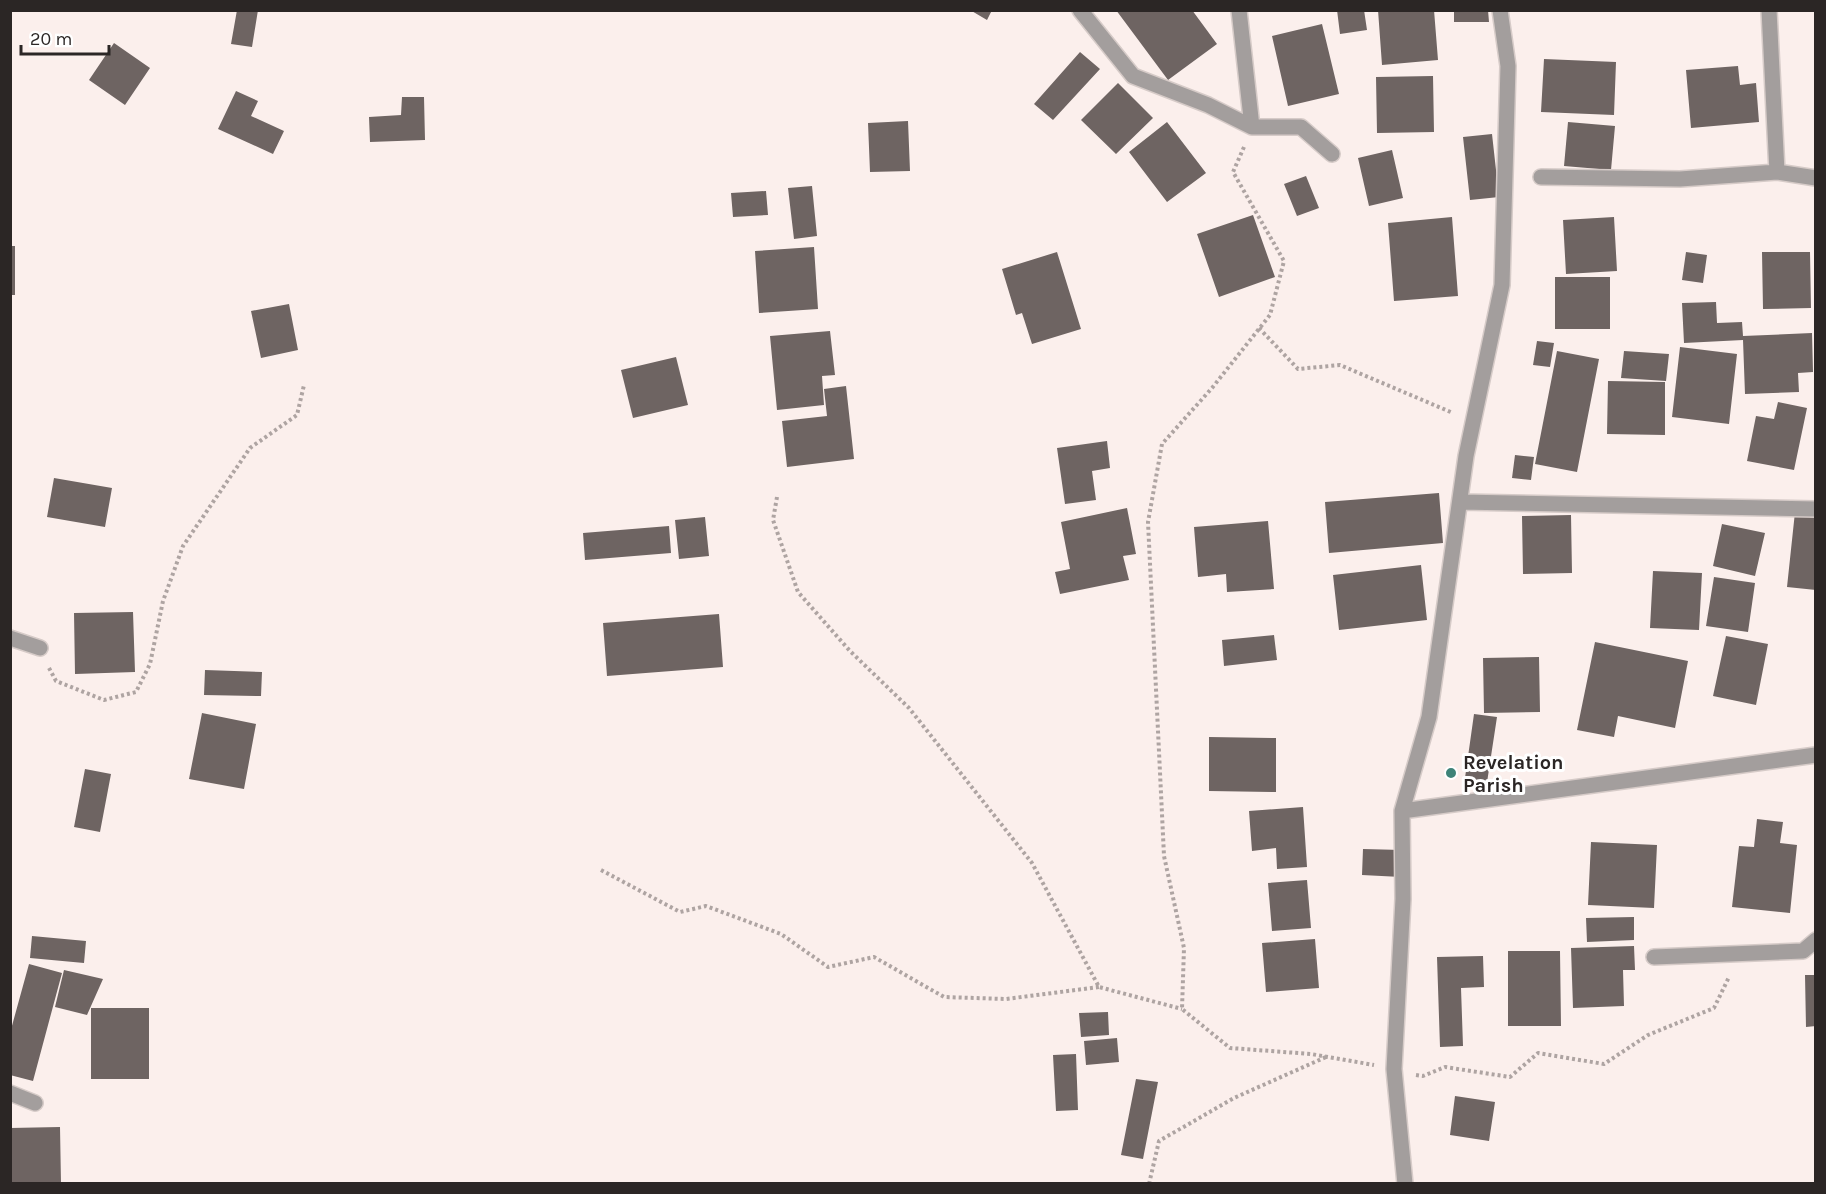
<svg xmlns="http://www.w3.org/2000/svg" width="1826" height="1194" font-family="Karla,sans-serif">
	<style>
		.building { fill: #6e6462 }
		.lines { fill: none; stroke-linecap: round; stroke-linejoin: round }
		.street-casing { stroke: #d6cbc8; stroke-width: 18 }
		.path { stroke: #aea4a2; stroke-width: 4; stroke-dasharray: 3 3; stroke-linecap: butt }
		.street { stroke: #a39e9d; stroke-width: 15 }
		.poi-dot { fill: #3e8378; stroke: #fff; stroke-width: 2 }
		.labels { text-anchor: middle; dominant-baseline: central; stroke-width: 6; stroke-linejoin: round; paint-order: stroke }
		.poi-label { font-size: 20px; font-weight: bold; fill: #2b2625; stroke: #fff; text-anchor: start }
	</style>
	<rect width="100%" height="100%" fill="#fbefec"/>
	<!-- building -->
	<path class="building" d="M237,10H258L252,47L231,44Z
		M970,10H992L987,20Z
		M1116,10H1192L1217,44L1168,80Z
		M1337,10H1364L1367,30L1340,34Z
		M1378,10H1434L1438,60L1382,65Z
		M1454,10H1488L1489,22H1454Z
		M1322,24L1339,94L1288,106L1272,36Z
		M114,43L150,68L125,105L89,80Z
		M1080,52L1100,69L1053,120L1034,104Z
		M1544,59L1616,62L1614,115L1541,112Z
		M1738,66L1740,85L1756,83L1759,122L1691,128L1686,70Z
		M1433,76L1434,132L1377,133L1376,77Z
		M1118,83L1153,118L1116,154L1081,120Z
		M236,91L258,101L251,116L284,131L273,154L218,129Z
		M402,97H424L425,140L370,142L369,117L401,115Z
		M908,121L910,171L870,172L868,123Z
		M1167,122L1206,173L1167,202L1129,152Z
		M1568,122L1615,126L1611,170L1564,166Z
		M1492,134L1499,197L1470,200L1463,137Z
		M1392,150L1403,198L1369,206L1358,158Z
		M1306,176L1319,208L1297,216L1284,184Z
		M812,186L817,236L794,239L788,188Z
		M766,191L768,215L733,217L731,193Z
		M1253,215L1275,277L1219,297L1197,234Z
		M1452,217L1458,296L1394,301L1388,223Z
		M1614,217L1617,271L1566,274L1563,220Z
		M10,246H15V295H10Z
		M814,247L818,309L759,313L755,251Z
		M1057,252L1081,329L1032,344L1022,313L1016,315L1002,269Z
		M1686,252L1707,255L1703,283L1682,280Z
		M1762,252H1810L1811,308L1763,309Z
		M1555,277H1610V329H1555Z
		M1716,302L1717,323L1742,322L1743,336L1812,333L1813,372L1798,373L1799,392L1745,394L1743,340L1684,343L1682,303Z
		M289,304L298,350L261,358L251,311Z
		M830,331L835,375L822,376L824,405L777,410L770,336Z
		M1537,341L1554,343L1550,367L1533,365Z
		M1680,347L1737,354L1729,424L1672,417Z
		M1557,351L1599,359L1577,472L1535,464Z
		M1624,351L1669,354L1666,381L1621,378Z
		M676,357L688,405L633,418L621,370Z
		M1608,381L1665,382V435L1607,434Z
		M846,386L854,459L787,467L782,421L827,416L824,389Z
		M1778,402L1807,408L1794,470L1747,461L1756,416L1774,419Z
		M1107,441L1110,468L1092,471L1096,500L1065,504L1057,448Z
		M1515,455L1534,457L1531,480L1512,478Z
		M54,478L112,488L105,527L47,517Z
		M1439,493L1443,543L1329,553L1325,502Z
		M1127,508L1136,554L1123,556L1129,580L1060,594L1055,572L1070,569L1061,522Z
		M1795,512L1816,515V590L1787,587Z
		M1571,515L1572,573L1523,574L1522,516Z
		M705,517L709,556L679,559L675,520Z
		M1268,521L1274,589L1227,592L1226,574L1198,577L1194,527Z
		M1722,524L1765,533L1755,576L1713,566Z
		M669,526L671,553L585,560L583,533Z
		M1421,565L1427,620L1339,630L1333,575Z
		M1653,571L1702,573L1699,630L1650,628Z
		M1714,577L1755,583L1748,632L1706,626Z
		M133,612L135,672L75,674L74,613Z
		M719,614L723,667L607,676L603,623Z
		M1274,635L1277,660L1224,666L1222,640Z
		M1726,636L1768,644L1756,705L1713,696Z
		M1595,642L1688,661L1675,728L1618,716L1614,737L1577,730Z
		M1539,657L1540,712L1484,713L1483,658Z
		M205,670L262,672L261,696L204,695Z
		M202,713L256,724L244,789L189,779Z
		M1474,714L1497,717L1486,789L1464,785Z
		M1209,737L1276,738V792L1209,791Z
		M85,769L111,774L100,832L74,827Z
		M1303,807L1307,867L1277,869L1276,848L1252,851L1249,811Z
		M1757,819L1783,822L1780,843L1797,845L1790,913L1732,907L1739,846L1754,847Z
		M1591,842L1657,845L1654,908L1588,905Z
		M1363,849L1402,850L1401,877L1362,875Z
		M1307,880L1311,928L1272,931L1268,883Z
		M1634,917V940L1587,942L1586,918Z
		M32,936L86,941L84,963L30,958Z
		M1315,939L1319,988L1266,992L1262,943Z
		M1634,946L1635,970H1623L1624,1006L1573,1008L1571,948Z
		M1508,951H1560L1561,1026H1508Z
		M1483,956L1484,987L1461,988L1463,1046L1440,1047L1437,957Z
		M29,964L62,973L33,1081L10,1075V1033Z
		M64,970L103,979L87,1015L55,1007Z
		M1805,975H1816V1026L1806,1027Z
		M91,1008H149V1079H91Z
		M1108,1012L1109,1035L1081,1037L1079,1013Z
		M1117,1038L1119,1062L1086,1065L1084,1041Z
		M1076,1054L1078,1110L1056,1111L1053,1055Z
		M1136,1079L1158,1082L1143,1159L1121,1155Z
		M1455,1096L1495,1102L1489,1141L1450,1135Z
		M60,1127L61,1184H10V1128Z"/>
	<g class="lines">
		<defs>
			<path id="street" d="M1080,10L1133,76L1208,105L1252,127H1301L1332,154
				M1239,10L1252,127
				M1769,10L1777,172
				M1541,177L1680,179L1777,172L1816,178
				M1460,502L1816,509
				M10,638L40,648
				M1402,811L1816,755
				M1654,957L1803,951L1816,940
				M10,1093L35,1103
				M1405,1184L1394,1069L1403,899L1402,811L1429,717L1466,456L1502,285L1508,66L1500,10"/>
		</defs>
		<!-- street casing -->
		<use href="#street" class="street-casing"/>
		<!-- path -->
		<path class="path" d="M1244,147L1233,172L1284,261L1270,315L1212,388L1162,444L1148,522L1164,856L1184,948L1182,1009L1230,1048L1311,1054L1374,1065
			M1259,328L1298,369L1340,365L1453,413
			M777,497L773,520L798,592L850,651L909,708L1032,863L1099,987L1182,1009
			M49,668L56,681L104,700L136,692L150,664L163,601L183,546L250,448L297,415L304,385
			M601,870L680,912L706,906L781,934L828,967L874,957L944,997L1006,999L1099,987
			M1416,1075L1423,1076L1445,1067L1510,1077L1538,1053L1604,1064L1648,1035L1714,1008L1729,977
			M1149,1184L1159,1141L1234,1098L1326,1057"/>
		<!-- street -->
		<use href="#street" class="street"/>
	</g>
	<!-- markers -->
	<circle class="poi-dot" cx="1451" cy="773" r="6"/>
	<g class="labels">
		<!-- poi labels -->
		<g class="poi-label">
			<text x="1463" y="762">Revelation<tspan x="1463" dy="23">Parish</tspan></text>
		</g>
	</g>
	<!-- border -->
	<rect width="1826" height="1194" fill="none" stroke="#2b2625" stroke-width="24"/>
	<!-- scale -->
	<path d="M21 45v9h88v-9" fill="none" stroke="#2b2625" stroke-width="3"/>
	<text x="30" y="45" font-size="18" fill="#2b2625" stroke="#ffffff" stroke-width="4.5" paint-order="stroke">20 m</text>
</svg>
